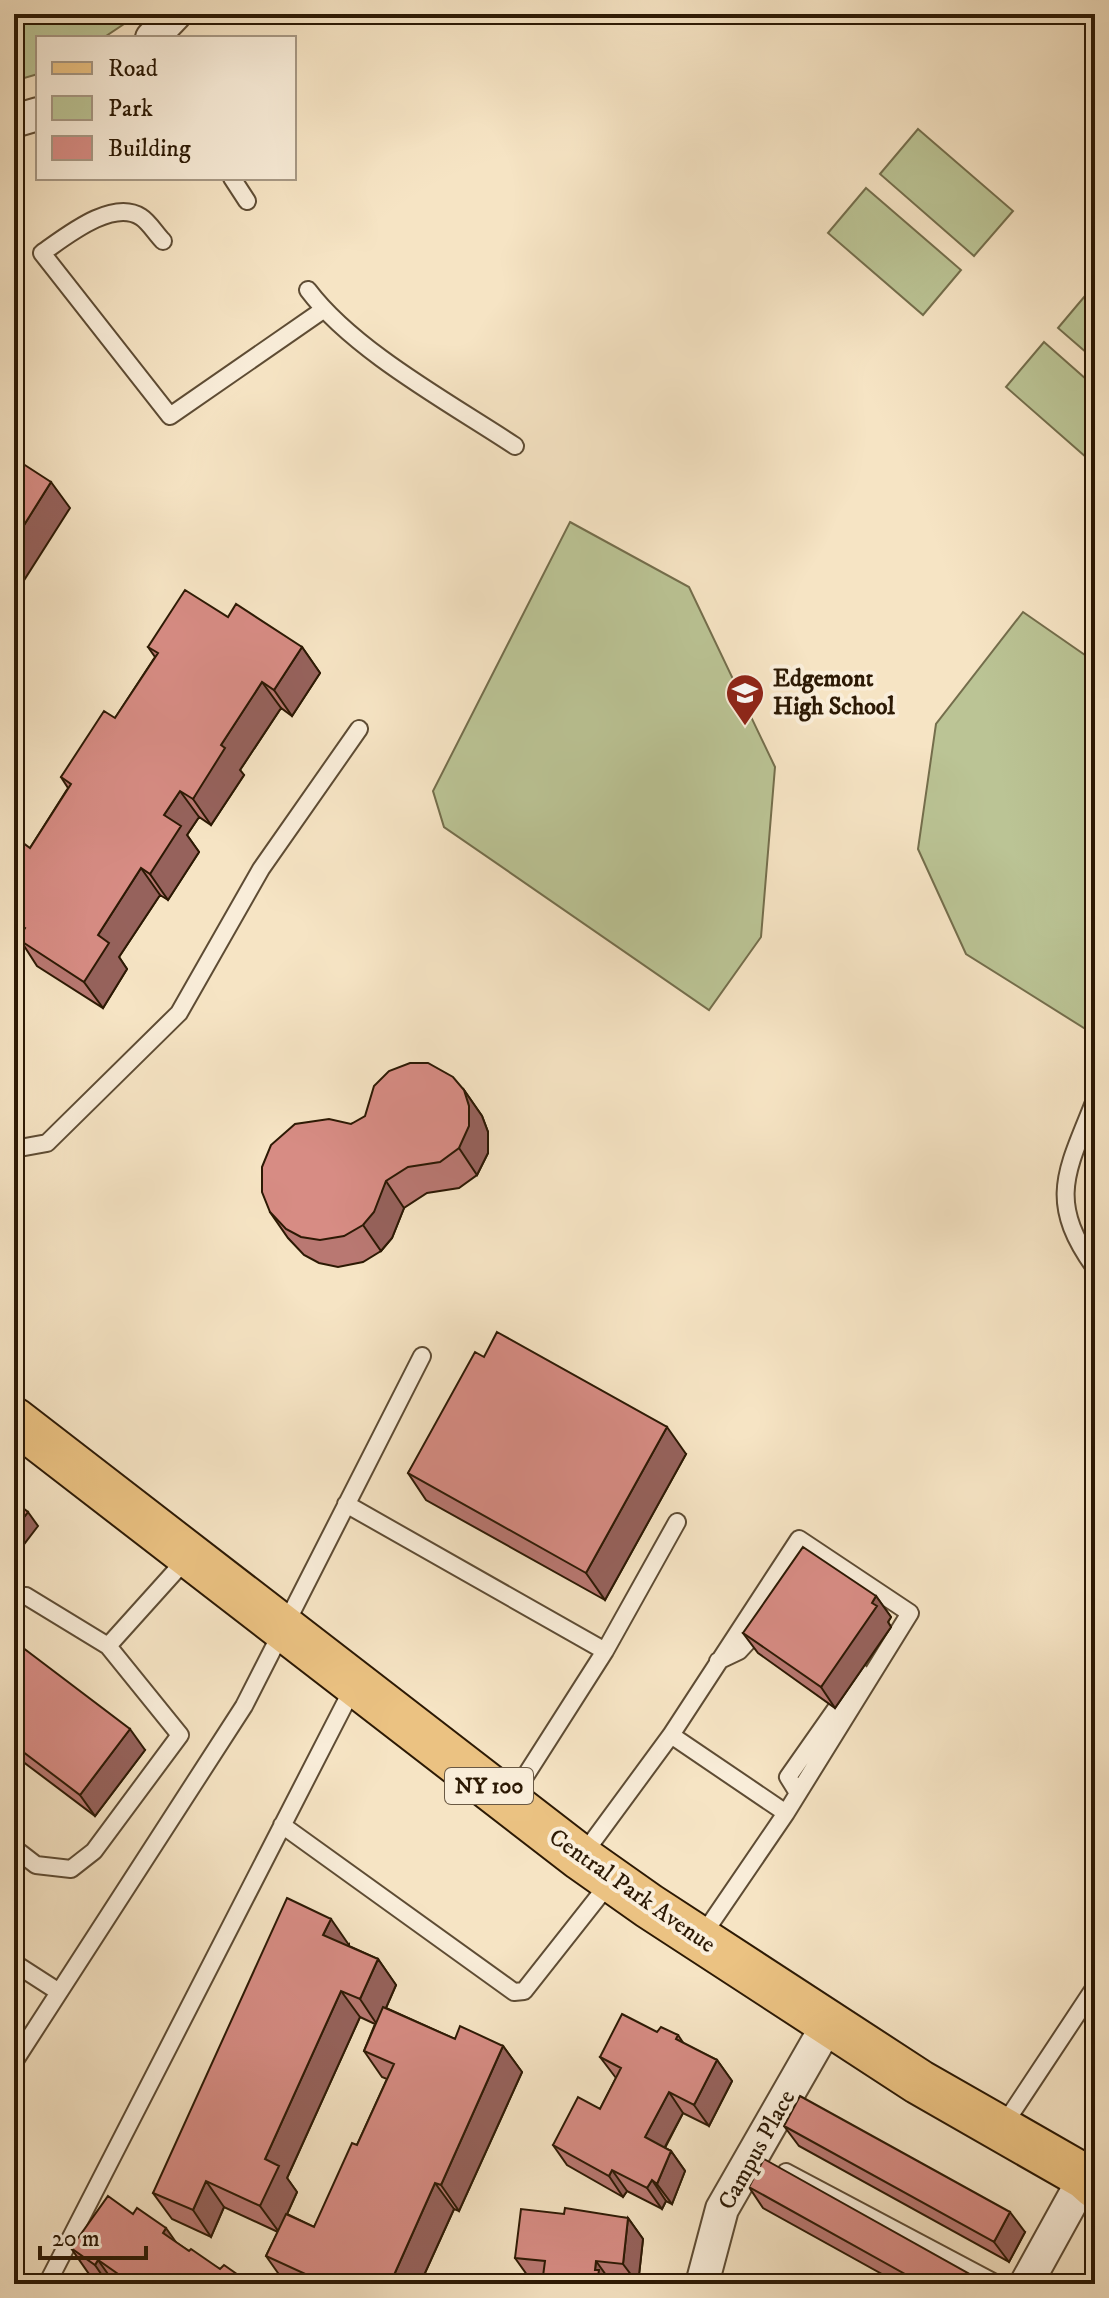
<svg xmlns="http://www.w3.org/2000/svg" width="1109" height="2298" font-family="'IM FELL DW Pica',serif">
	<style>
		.green { fill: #bbc495; stroke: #746e4c; stroke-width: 2 }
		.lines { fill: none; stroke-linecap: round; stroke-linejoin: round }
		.lane-casing { stroke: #5e4c34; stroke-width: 20 }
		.street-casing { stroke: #5e4c34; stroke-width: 36 }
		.primary-casing { stroke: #2c1904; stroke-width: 48 }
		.lane { stroke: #f9edd9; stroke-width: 16 }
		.street { stroke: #f9edd9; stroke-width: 32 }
		.primary { stroke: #ebc282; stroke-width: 44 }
		.wall { fill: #b97872; stroke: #2c1904; stroke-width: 2; fill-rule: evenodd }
		.shaded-wall { fill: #96625c; stroke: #2c1904; stroke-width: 2 }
		.building { fill: #d78c84; stroke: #2c1904; stroke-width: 2 }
		.labels { text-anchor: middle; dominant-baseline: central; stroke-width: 8; stroke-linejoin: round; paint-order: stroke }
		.shield { fill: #f9edd9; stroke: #6a5944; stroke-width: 2 }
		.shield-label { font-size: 22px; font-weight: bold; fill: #2c1904 }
		.poi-label { font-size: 24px; font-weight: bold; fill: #2c1904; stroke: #f9edd9; text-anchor: start }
		.street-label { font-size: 24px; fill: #2c1904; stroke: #f9edd9 }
	</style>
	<rect width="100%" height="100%" fill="#f6e4c4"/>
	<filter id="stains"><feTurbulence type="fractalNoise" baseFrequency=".0025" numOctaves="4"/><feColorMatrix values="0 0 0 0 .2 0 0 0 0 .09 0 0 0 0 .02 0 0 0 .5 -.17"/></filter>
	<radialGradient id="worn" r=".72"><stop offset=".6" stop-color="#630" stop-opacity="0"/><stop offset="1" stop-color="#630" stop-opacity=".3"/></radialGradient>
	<!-- green -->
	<path class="green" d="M14,14H139L103,38H38V74L14,81Z
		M918,129L1013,211L974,256L880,174Z
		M866,188L961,270L923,315L828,233Z
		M1095,284V360L1058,328Z
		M1044,342L1095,387V465L1006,387Z
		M570,522L689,587L775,767L761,937L709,1010L444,827L433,791Z
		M1023,612L1095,662V1035L966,954L918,849L936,724Z"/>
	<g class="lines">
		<defs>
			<path id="lane" d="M232,178L247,201
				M163,241C156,234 149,222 141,217C112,198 64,238 42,253L170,416L323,310
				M308,290C354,351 450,403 515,446
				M1095,1100C1067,1171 1046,1200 1095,1268
				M14,1149L47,1143L179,1013L261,869L359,729
				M346,1504L605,1651L510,1800
				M14,1597L26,1596L108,1646L180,1735L94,1851L71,1869L36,1865L14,1848
				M108,1646L189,1556
				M605,1651L677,1522
				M718,1661L739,1651L762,1626
				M671,1735L786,1813
				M798,1793L788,1777L861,1673
				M282,1825L514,1992L524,1991L610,1882
				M582,1856L671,1735L799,1539L910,1613L786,1813L700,1939
				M14,1963L59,1992
				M14,2062L244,1706L422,1356
				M1001,2129L1095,1987
				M786,2172L997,2284
				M47,2284L355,1684"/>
			<path id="street" d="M152,38L175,14
				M14,121L38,114
				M702,2284L722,2209L828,2024
				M1026,2284L1085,2177"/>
			<path id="primary" d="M14,1420L581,1858L649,1906L919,2082L1085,2177L1095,2186"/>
		</defs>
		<!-- lane casing -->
		<use href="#lane" class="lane-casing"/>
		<!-- street casing -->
		<use href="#street" class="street-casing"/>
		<!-- primary casing -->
		<use href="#primary" class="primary-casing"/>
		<!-- lane -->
		<use href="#lane" class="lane"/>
		<!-- street -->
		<use href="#street" class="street"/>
		<!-- primary -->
		<use href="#primary" class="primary"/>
	</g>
	<!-- wall -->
	<path class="wall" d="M228,617L302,647L320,673L292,716L281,708L240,770L244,775L211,825L199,817L187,835L199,852L168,900L160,895L119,957L127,969L103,1008L37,966L19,938L14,935V847L30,848L68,788L61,777L115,718L155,657L148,647Z
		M464,1090L482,1116L488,1132V1153L477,1175L459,1188L427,1193L404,1208L392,1238L381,1251L363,1262L338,1267L319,1263L304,1255L288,1238L270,1212L351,1124Z
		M484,1357L686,1454L605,1600L426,1500L408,1473Z
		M876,1596L891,1617L888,1622L891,1627L835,1708L758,1653L743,1633Z
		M14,1641L145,1750L95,1816L14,1755Z
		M349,1945V1946L378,1959L396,1985L386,2008L455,2039L503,2046L522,2072L459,2211L454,2209L420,2284H288L285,2283L266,2256L278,2232L224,2207L211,2237L172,2219L153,2193ZM360,2017L375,2024L364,2051L382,2077L387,2079L357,2145L314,2227L287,2214L297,2192L287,2178Z
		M657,2032L678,2035L684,2044L717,2060L732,2081L709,2126L683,2113L665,2148L671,2151L685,2171L672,2204L666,2201L662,2209L627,2191L623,2197L567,2165L553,2145L600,2109L616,2078L600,2057Z
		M784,2126L1025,2232L1009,2262L799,2146Z
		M749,2187L973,2276L979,2284H900L763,2208Z
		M133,2214L189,2251L220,2269L251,2284H103L89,2274L71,2248Z
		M564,2214L628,2218L643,2239L638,2284L530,2279L515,2258Z"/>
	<!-- shaded-wall -->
	<path class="shaded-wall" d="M51,482L70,508L14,596V541Z
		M302,647L320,673L292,716L274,690Z
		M262,682L281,708L240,770L244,775L211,825L193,799L221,745Z
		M180,791L199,817L187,835L199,852L168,900L150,874L164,815Z
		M141,868L160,895L119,957L127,969L103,1008L84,982L98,935Z
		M464,1090L482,1116L488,1132V1153L477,1175L459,1148Z
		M386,1181L404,1208L392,1238L381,1251L363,1225Z
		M667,1427L686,1454L605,1600L586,1573Z
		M28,1512L38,1526L15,1556L14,1554V1530Z
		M876,1596L891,1617L888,1622L891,1627L835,1708L821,1687Z
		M130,1729L145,1750L95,1816L80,1795Z
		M331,1919L349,1945L342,1961L323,1935Z
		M378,1959L396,1985L378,2026L360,1999Z
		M341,1991L360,2017L287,2178L297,2192L279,2232L260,2206L265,2159Z
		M503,2046L522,2072L459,2211L441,2185Z
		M717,2060L732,2081L709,2126L694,2105Z
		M669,2092L683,2113L659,2158L645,2137Z
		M671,2151L685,2171L672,2204L657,2184Z
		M612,2170L627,2191L623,2197L609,2176Z
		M652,2180L666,2201L662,2209L647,2188Z
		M206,2181L224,2207L211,2237L193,2210Z
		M435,2183L454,2209L420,2284H390Z
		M1010,2212L1025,2232L1009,2262L994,2242Z
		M628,2218L643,2239L638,2284L623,2264Z
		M166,2228L185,2255L163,2233Z
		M98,2260L115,2284H108L95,2265Z
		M596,2261L611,2282L610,2284H597L595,2270Z
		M973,2276L979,2284H969Z"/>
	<!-- building -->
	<path class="building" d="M14,458L51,482L14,541Z
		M185,590L228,617L236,604L302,647L274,690L262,682L221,745L225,748L193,799L180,791L164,815L181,826L150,874L141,868L98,935L109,943L84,982L18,939L25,928L14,921V847L19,840L30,848L71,784L61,777L104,711L115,718L158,653L148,647Z
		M410,1063H428L453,1077L464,1090L469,1106V1126L459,1148L440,1162L408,1167L386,1181L374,1212L363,1225L344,1236L320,1240L301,1237L286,1229L270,1212L262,1192V1167L271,1145L295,1124L329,1119L351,1124L365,1116L374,1086L389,1071Z
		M497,1332L667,1427L586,1573L408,1473L475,1352L484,1357Z
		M14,1501L28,1512L14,1530Z
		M803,1547L876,1596L872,1603L877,1606L821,1687L743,1633Z
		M14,1641L130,1729L80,1795L14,1745Z
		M287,1898L331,1919L323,1935L378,1959L360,1999L341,1991L265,2159L279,2166L260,2206L206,2181L193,2210L153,2193Z
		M383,2007L455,2039L460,2026L503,2046L441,2185L435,2183L390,2284H327L266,2256L286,2214L314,2227L352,2143L357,2145L394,2064L364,2051Z
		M622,2014L657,2032L661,2027L678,2035L676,2039L717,2060L694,2105L669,2092L645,2137L671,2151L657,2184L652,2180L647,2188L612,2170L609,2176L553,2145L578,2097L600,2109L621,2068L600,2057Z
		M800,2096L1010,2212L994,2242L784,2126Z
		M764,2159L973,2276L969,2284H923L749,2187Z
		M108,2196L133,2214L137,2208L166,2228L163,2233L189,2251L191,2249L220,2269L224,2265L251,2284H119L117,2283L121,2276L98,2260L95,2265L71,2248Z
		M565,2208L628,2218L623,2264L596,2261L595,2270H599L597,2284H542L545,2261L515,2258L521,2209L564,2214Z
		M1076,2278L1088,2284H1071Z"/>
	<!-- icons -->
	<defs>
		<symbol id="school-pin" viewBox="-11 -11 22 30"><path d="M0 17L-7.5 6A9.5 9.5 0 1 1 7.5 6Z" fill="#8f2418" stroke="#f9edd9"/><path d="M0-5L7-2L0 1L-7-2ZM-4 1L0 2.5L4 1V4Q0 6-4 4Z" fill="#fff"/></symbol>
	</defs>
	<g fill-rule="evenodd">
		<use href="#school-pin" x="723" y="671" width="44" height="60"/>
	</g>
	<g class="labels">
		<!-- shield labels -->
		<rect class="shield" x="445" y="1768" width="88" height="36" rx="6"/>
		<g class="shield-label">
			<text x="489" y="1786">NY 100</text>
		</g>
		<!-- poi labels -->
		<g class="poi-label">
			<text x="773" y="679">Edgemont<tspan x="773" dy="28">High School</tspan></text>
		</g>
		<!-- street labels -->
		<g class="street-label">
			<text transform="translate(632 1891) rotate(35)">Central Park Avenue</text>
			<text transform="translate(757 2150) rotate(-61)">Campus Place</text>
		</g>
	</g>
	<!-- margin -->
	<rect width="1109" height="2298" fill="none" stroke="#f6e4c4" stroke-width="48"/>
	<rect x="16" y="16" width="1077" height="2266" fill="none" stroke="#2c1904" stroke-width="4"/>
	<rect x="24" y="24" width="1061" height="2250" fill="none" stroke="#2c1904" stroke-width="2"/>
	<!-- legend -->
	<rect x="36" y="36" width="260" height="144" fill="#f9edd9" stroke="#a79884" stroke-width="2"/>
	<rect x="52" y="62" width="40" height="12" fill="#ebc282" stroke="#a79884" stroke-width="2"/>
	<text x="108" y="76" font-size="24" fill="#2c1904">Road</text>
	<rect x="52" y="96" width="40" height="24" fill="#bbc495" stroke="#a79884" stroke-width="2"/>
	<text x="108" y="116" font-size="24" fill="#2c1904">Park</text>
	<rect x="52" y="136" width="40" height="24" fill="#d78c84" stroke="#a79884" stroke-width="2"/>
	<text x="108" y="156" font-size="24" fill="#2c1904">Building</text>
	<!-- scale -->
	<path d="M40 2246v12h106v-12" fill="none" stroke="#2c1904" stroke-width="4"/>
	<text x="52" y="2246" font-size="24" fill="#2c1904" stroke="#f9edd9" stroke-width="6" paint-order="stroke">20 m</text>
	<rect width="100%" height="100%" filter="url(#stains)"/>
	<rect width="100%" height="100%" fill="url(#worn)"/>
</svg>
